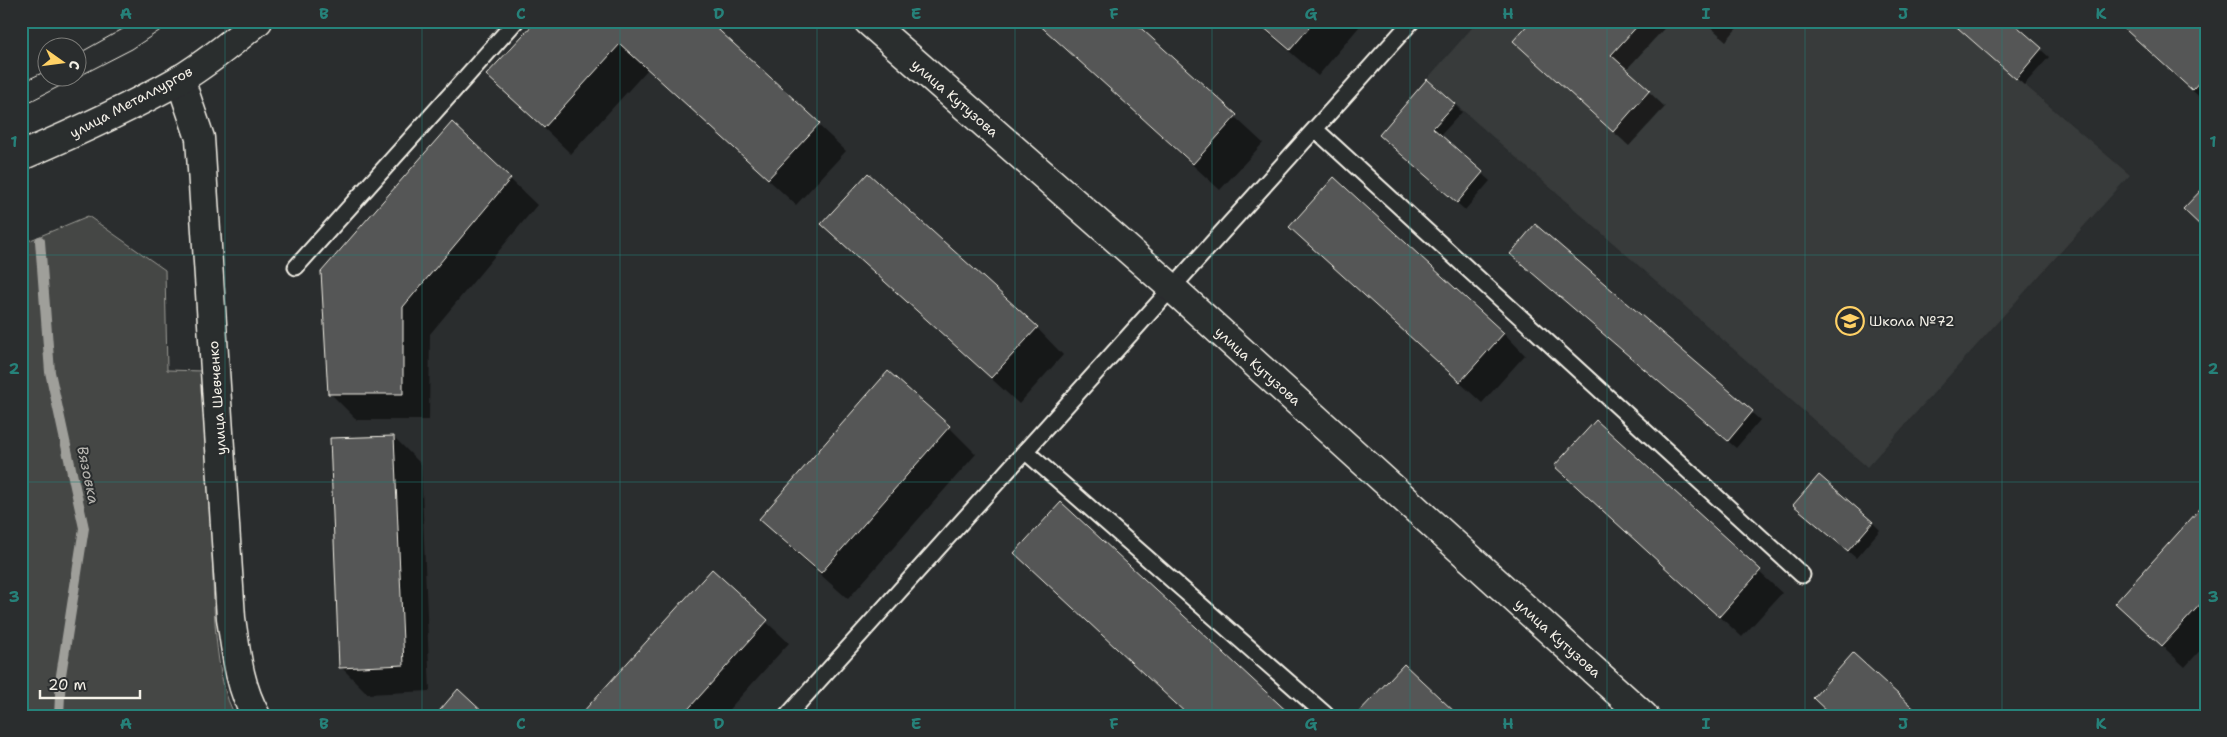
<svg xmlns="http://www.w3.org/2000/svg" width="2227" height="737" font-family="'Shantell Sans',sans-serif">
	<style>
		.built { fill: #373a3a }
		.green { fill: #444645; stroke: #9c9c96 }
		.shadow { fill: #0007 }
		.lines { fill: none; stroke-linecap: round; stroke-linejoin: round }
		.stream { stroke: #9f9f9a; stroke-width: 10 }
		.building { fill: #555756; stroke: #f4f1e8 }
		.lane-casing { stroke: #f4f1e8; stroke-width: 19 }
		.street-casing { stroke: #f4f1e8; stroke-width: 31 }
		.secondary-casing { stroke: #f4f1e8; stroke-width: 31 }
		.lane { stroke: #2a2d2e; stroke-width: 15 }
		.street { stroke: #2a2d2e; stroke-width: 28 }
		.secondary { stroke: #2a2d2e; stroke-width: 28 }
		.tram { stroke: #f4f1e8; stroke-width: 1 }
		.grid { fill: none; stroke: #26827a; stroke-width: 1; stroke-opacity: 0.55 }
		.labels { text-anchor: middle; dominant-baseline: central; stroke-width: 4; stroke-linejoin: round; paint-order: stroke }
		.street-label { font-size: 14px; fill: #f4f1e8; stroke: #2a2d2e }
		.poi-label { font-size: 14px; fill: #f4f1e8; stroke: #2a2d2e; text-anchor: start }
		.water-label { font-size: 15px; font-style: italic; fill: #b5b3ae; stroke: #2a2d2e }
		.neatline { fill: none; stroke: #26827a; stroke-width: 2 }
		.grid-label { font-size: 16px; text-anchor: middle; font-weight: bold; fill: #26827a }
	</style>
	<rect width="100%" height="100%" fill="#2a2d2e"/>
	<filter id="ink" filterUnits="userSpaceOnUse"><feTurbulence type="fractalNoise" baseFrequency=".02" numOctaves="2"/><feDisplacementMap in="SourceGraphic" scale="10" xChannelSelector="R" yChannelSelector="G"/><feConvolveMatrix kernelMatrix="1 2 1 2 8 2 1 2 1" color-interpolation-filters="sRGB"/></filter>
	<g filter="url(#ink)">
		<!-- built -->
		<path class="built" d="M1478,21H1950L2130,175L1867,467L1427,79Z"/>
		<!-- green -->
		<path class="green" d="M88,216L165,270L167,370L202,371C208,431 210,492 212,553C214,595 213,681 236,716H21V244Z"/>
		<!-- shadow -->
		<path class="shadow" d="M707,21L846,151L796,205L648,69L571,154L488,75Z
			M1036,21H1131L1263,143L1220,190Z
			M1254,21H1364L1318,76Z
			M1533,21H1671L1626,70L1665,107L1629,146L1530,56Z
			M1704,21H1743L1726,41Z
			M1950,21H2009L2049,57L2024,85Z
			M2116,21H2203L2206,24V103Z
			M1454,104L1462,112L1440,136L1490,181L1465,210L1388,142Z
			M510,179L537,205L430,334L429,420H357L330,393Z
			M823,224L1037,328L1063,355L1019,404Z
			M1535,226L1760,420L1736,448L1519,262Z
			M1291,227L1504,333L1525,355L1482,403Z
			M1596,422L1782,593L1742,637L1556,466Z
			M949,427L976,454L848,599L788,546L761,519Z
			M394,437L421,464L430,691L368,694L341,667Z
			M2206,504V644L2185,667L2116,603Z
			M1802,512L1872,522L1880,530L1856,558Z
			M1015,553L1290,716H1189Z
			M712,571L789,643L723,716H585Z"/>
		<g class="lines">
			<!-- stream -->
			<path class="stream" d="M40,241L50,372L84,528L61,675L59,716"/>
		</g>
		<!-- building -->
		<path class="building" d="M536,21H709L820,123L768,179L620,44L544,128L486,75Z
			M1035,21H1133L1237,115L1193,164Z
			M1256,21H1315L1290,50Z
			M1531,21H1642L1611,55L1650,90L1613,132L1513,41Z
			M1950,21H2011L2042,48L2016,79Z
			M2116,21H2205L2206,75L2192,90Z
			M1427,79L1455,104L1433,128L1483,172L1457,203L1379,135Z
			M452,122L511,178L403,307V394H328L321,272Z
			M868,173L1038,327L991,378L821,224Z
			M1334,177L1504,333L1460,382L1289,227Z
			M2206,185V229L2205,230L2183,209Z
			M1535,224L1753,411L1728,441L1510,254Z
			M888,371L950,426L821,573L759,519Z
			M1596,420L1761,570L1719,617L1554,466Z
			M394,436L404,665L339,668L330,438Z
			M1819,475L1873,522L1848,551L1793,505Z
			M1061,502L1292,716H1189L1014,553Z
			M2206,502V598L2162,646L2115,603Z
			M712,569L768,620L682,716H583L581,714Z
			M1853,653L1922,716H1832L1813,698Z
			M1404,664L1459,716H1359L1357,714Z
			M458,689L487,716H435Z"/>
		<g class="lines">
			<defs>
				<path id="lane" d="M1315,129L1802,575
					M296,267L516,21
					M1025,451L1326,715
					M787,716L1412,21"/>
				<path id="street" d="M868,21L1172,288L1644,716
					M180,79L200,138L231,618C236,652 239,686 256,716"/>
				<path id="secondary" d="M21,156C75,133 128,109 179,80C207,63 233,42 258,21"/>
			</defs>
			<!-- lane casing -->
			<use href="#lane" class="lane-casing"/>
			<!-- street casing -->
			<use href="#street" class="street-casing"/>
			<!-- secondary casing -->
			<use href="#secondary" class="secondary-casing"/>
			<!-- lane -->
			<use href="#lane" class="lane"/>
			<!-- street -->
			<use href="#street" class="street"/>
			<!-- secondary -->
			<use href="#secondary" class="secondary"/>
			<!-- tram -->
			<path class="tram" d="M78,54L137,21
				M21,83L48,70
				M21,106L132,49L174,21"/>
		</g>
	</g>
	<!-- grid -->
	<path class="grid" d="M225,21V716M422,21V716M620,21V716M817,21V716M1015,21V716M1212,21V716M1410,21V716M1607,21V716M1805,21V716M2002,21V716M21,255H2206M21,482H2206"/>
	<!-- icons -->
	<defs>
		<symbol id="school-ring" viewBox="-11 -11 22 22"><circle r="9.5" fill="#2a2d2e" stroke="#ffd166" stroke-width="1.5"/><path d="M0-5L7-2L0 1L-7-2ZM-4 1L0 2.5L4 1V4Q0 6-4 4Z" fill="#ffd166"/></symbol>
	</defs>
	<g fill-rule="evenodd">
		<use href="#school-ring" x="1834" y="305" width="32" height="32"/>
	</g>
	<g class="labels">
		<!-- street labels -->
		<g class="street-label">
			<text transform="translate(955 98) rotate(41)">улица Кутузова</text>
			<text transform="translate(131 102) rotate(-28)">улица Металлургов</text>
			<text transform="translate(1258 366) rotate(42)">улица Кутузова</text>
			<text transform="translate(217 398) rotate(-94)">улица Шевченко</text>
			<text transform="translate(1558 638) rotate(42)">улица Кутузова</text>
		</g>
		<!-- poi labels -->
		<g class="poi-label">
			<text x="1869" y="321">Школа №72</text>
		</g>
		<!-- water labels -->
		<g class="water-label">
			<text transform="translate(88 475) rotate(78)">Вязовка</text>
		</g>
	</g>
	<!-- margin -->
	<rect width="2227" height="737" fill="none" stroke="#2a2d2e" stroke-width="55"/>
	<!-- north arrow -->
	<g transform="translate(62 62) rotate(104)"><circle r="24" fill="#2a2d2e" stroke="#7b7b78"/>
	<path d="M0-4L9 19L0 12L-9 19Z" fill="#ffd166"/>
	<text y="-8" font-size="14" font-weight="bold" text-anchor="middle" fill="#f4f1e8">С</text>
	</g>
	<!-- scale -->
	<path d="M40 690v8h100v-8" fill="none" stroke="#f4f1e8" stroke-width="2.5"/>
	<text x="48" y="690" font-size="15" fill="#f4f1e8" stroke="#2a2d2e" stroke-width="4" paint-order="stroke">20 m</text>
	<rect x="28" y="28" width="2172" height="682" class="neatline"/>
	<g class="grid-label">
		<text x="126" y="19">A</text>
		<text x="324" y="19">B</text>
		<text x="521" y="19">C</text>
		<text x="719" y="19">D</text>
		<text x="916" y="19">E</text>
		<text x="1114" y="19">F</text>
		<text x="1311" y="19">G</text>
		<text x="1508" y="19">H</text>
		<text x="1706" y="19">I</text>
		<text x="1903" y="19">J</text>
		<text x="2101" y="19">K</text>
		<text x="14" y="147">1</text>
		<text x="2213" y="147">1</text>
		<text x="14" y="374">2</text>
		<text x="2213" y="374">2</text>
		<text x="14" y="602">3</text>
		<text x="2213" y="602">3</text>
		<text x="126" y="729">A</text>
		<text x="324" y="729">B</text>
		<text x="521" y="729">C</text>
		<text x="719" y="729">D</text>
		<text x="916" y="729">E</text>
		<text x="1114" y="729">F</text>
		<text x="1311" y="729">G</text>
		<text x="1508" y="729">H</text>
		<text x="1706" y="729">I</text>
		<text x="1903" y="729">J</text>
		<text x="2101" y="729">K</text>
	</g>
</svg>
